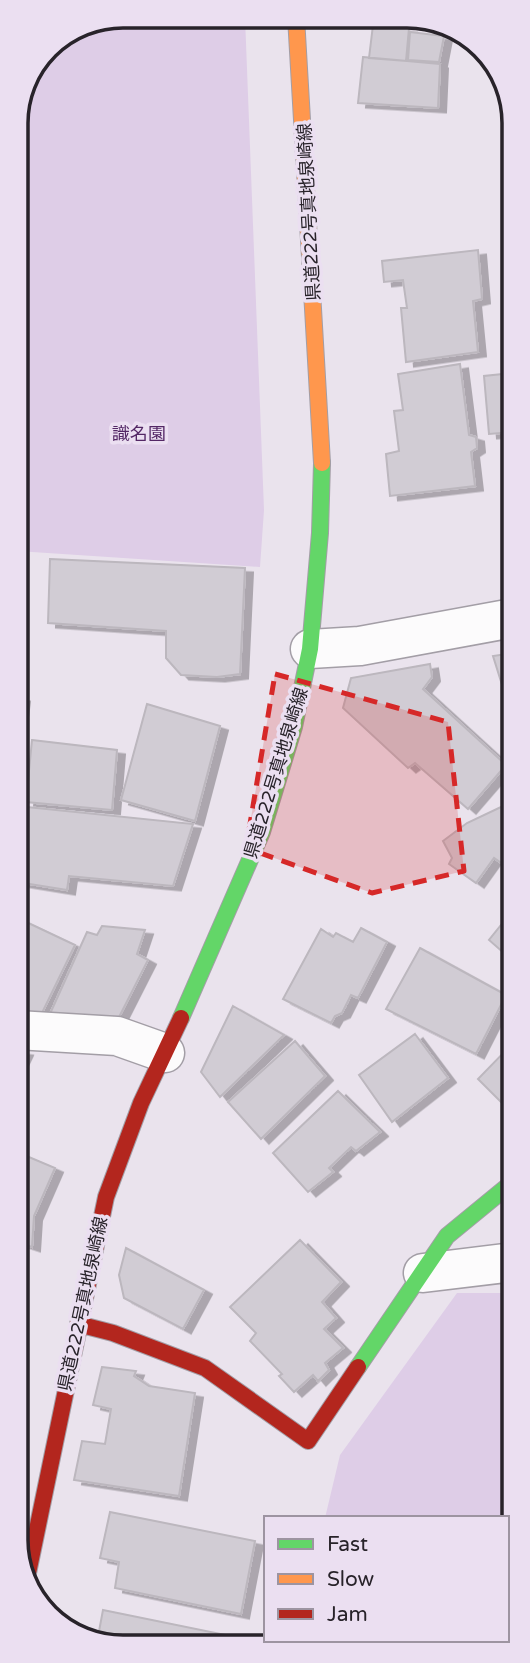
<svg xmlns="http://www.w3.org/2000/svg" width="530" height="1663" font-family="'Varela Round','Noto Sans JP',sans-serif">
	<style>
		.green { fill: #decde7 }
		.building { fill: #d1ccd4; stroke: #bcb7be; stroke-width: 2; filter: url(#shadow) }
		.lines { fill: none; stroke-linecap: round; stroke-linejoin: round }
		.street-casing { stroke: #a39ea6; stroke-width: 41 }
		.fast-casing { stroke: #a39ea6; stroke-width: 18 }
		.slow-casing { stroke: #a39ea6; stroke-width: 18 }
		.jam-casing { stroke: #a39ea6; stroke-width: 18 }
		.street { stroke: #fcfbfc; stroke-width: 38 }
		.fast { stroke: #63d668; stroke-width: 16 }
		.slow { stroke: #ff974d; stroke-width: 16 }
		.jam { stroke: #b3261e; stroke-width: 16 }
		.marked { fill: #d62828; fill-opacity: 0.2; stroke: #d62828; stroke-width: 5; stroke-dasharray: 14 9; stroke-linejoin: round }
		.labels { text-anchor: middle; dominant-baseline: central; stroke-width: 7; stroke-linejoin: round; paint-order: stroke }
		.street-label { font-size: 18px; fill: #28232a; stroke: #ebdff1 }
		.park-label { font-size: 18px; fill: #532765; stroke: #ebdff1 }
		.rim { fill: none; stroke: #28232a; stroke-width: 3.5 }
	</style>
	<defs>
		<filter id="shadow"><feDropShadow dx="8" dy="4.5" stdDeviation="0" flood-color="#0004"/></filter>
	</defs>
	<rect width="100%" height="100%" fill="#eae3ed"/>
	<!-- green -->
	<path class="green" d="M123,16L245,17L264,510L260,567L17,551L16,115L52,43Z
		M457,1293H514V1547L507,1563V1518H325L340,1455Z
		M296,1640H436L428,1645H294Z"/>
	<!-- building -->
	<path class="building" d="M373,25L409,28L406,61L369,58Z
		M410,32L444,36L439,62L408,60Z
		M363,57L440,64L438,108L358,103Z
		M478,250L482,299L473,301L478,352L406,362L401,308H407L403,280L384,282L382,261Z
		M460,364L469,435L476,437L477,448L471,452L475,486L390,496L386,454L399,451L394,411L403,410L398,374Z
		M513,373V432L489,434L484,376Z
		M50,559L245,568L240,674L217,677L181,675L166,658V631L48,623Z
		M513,653V706L509,707L493,656Z
		M430,664L432,677L423,689L506,765L468,809L415,763L408,768L343,708L351,678Z
		M17,696L22,697L17,737Z
		M147,704L220,726L195,821L121,800Z
		M32,740L117,750L112,810L26,802Z
		M17,806L193,824L173,886L69,876L67,890L17,882Z
		M501,807L513,817V871L494,858L476,883L449,864L452,858L443,841L467,823Z
		M513,910V961L489,940Z
		M22,920L75,945L39,1019L17,1009V930Z
		M102,926L145,930L137,954L148,960L116,1023L49,1016L87,932L97,935Z
		M361,928L387,942L358,998L351,995L342,1013L335,1016L331,1023L283,999L321,929L333,937L336,933L353,942Z
		M420,948L506,995L476,1054L386,1009Z
		M233,1006L284,1035L220,1097L201,1072Z
		M415,1034L448,1078L392,1122L359,1075Z
		M295,1041L325,1076L261,1139L228,1102Z
		M513,1043L514,1115L478,1079Z
		M17,1050L25,1051L17,1068Z
		M338,1091L380,1132L356,1151L351,1147L329,1168L333,1172L308,1192L273,1153Z
		M17,1152L55,1168L34,1216L32,1247L20,1243L17,1240Z
		M300,1240L341,1282L322,1302L336,1318L324,1329L343,1348L325,1363L329,1370L318,1381L313,1375L294,1392L279,1376L282,1374L250,1341L256,1333L230,1307Z
		M126,1248L204,1290L183,1329L124,1298L119,1275Z
		M102,1367L136,1371L134,1376L149,1386L195,1393L179,1496L74,1480L82,1441L105,1444L111,1409L93,1405Z
		M110,1512L255,1541L241,1614L115,1588L119,1562L100,1558Z
		M103,1610L270,1644L102,1645L97,1642Z"/>
	<g class="lines">
		<defs>
			<path id="street" d="M310,649L360,646L513,618
				M17,1030L117,1036L165,1053
				M423,1273L514,1262"/>
			<path id="fast" d="M181,1018L262,832L294,727L310,649L320,533L322,463
				M358,1367L447,1236L514,1181"/>
			<path id="slow" d="M296,17L322,463"/>
			<path id="jam" d="M78,1324L113,1333L205,1368L308,1441L358,1367
				M27,1578L106,1197L141,1103L181,1018"/>
		</defs>
		<!-- street casing -->
		<use href="#street" class="street-casing"/>
		<!-- fast casing -->
		<use href="#fast" class="fast-casing"/>
		<!-- slow casing -->
		<use href="#slow" class="slow-casing"/>
		<!-- jam casing -->
		<use href="#jam" class="jam-casing"/>
		<!-- street -->
		<use href="#street" class="street"/>
		<!-- fast -->
		<use href="#fast" class="fast"/>
		<!-- slow -->
		<use href="#slow" class="slow"/>
		<!-- jam -->
		<use href="#jam" class="jam"/>
	</g>
	<!-- marked area -->
	<path class="marked" d="M275,674L448,722L464,871L372,893L246,848Z"/>
	<g class="labels">
		<!-- street labels -->
		<g class="street-label">
			<text transform="translate(309 212) rotate(-93)">県道222号真地泉崎線</text>
			<text transform="translate(276 773) rotate(-73)">県道222号真地泉崎線</text>
			<text transform="translate(83 1304) rotate(-78)">県道222号真地泉崎線</text>
		</g>
		<!-- park labels -->
		<g class="park-label">
			<text x="139" y="434">識名園</text>
		</g>
	</g>
	<!-- crop -->
	<path d="M0 0H530V1663H0ZM123 28H407A95 95 0 0 1 502 123V1540A95 95 0 0 1 407 1635H123A95 95 0 0 1 28 1540V123A95 95 0 0 1 123 28Z" fill="#ebdff1" fill-rule="evenodd"/>
	<path class="rim" d="M123 28H407A95 95 0 0 1 502 123V1540A95 95 0 0 1 407 1635H123A95 95 0 0 1 28 1540V123A95 95 0 0 1 123 28Z"/>
	<!-- legend -->
	<rect x="264" y="1516" width="245" height="126" fill="#ebdff1" stroke="#9d94a1" stroke-width="2"/>
	<rect x="278" y="1539" width="35" height="10" fill="#63d668" stroke="#9d94a1" stroke-width="2"/>
	<text x="327" y="1551" font-size="21" fill="#28232a">Fast</text>
	<rect x="278" y="1574" width="35" height="10" fill="#ff974d" stroke="#9d94a1" stroke-width="2"/>
	<text x="327" y="1586" font-size="21" fill="#28232a">Slow</text>
	<rect x="278" y="1609" width="35" height="10" fill="#b3261e" stroke="#9d94a1" stroke-width="2"/>
	<text x="327" y="1621" font-size="21" fill="#28232a">Jam</text>
</svg>
